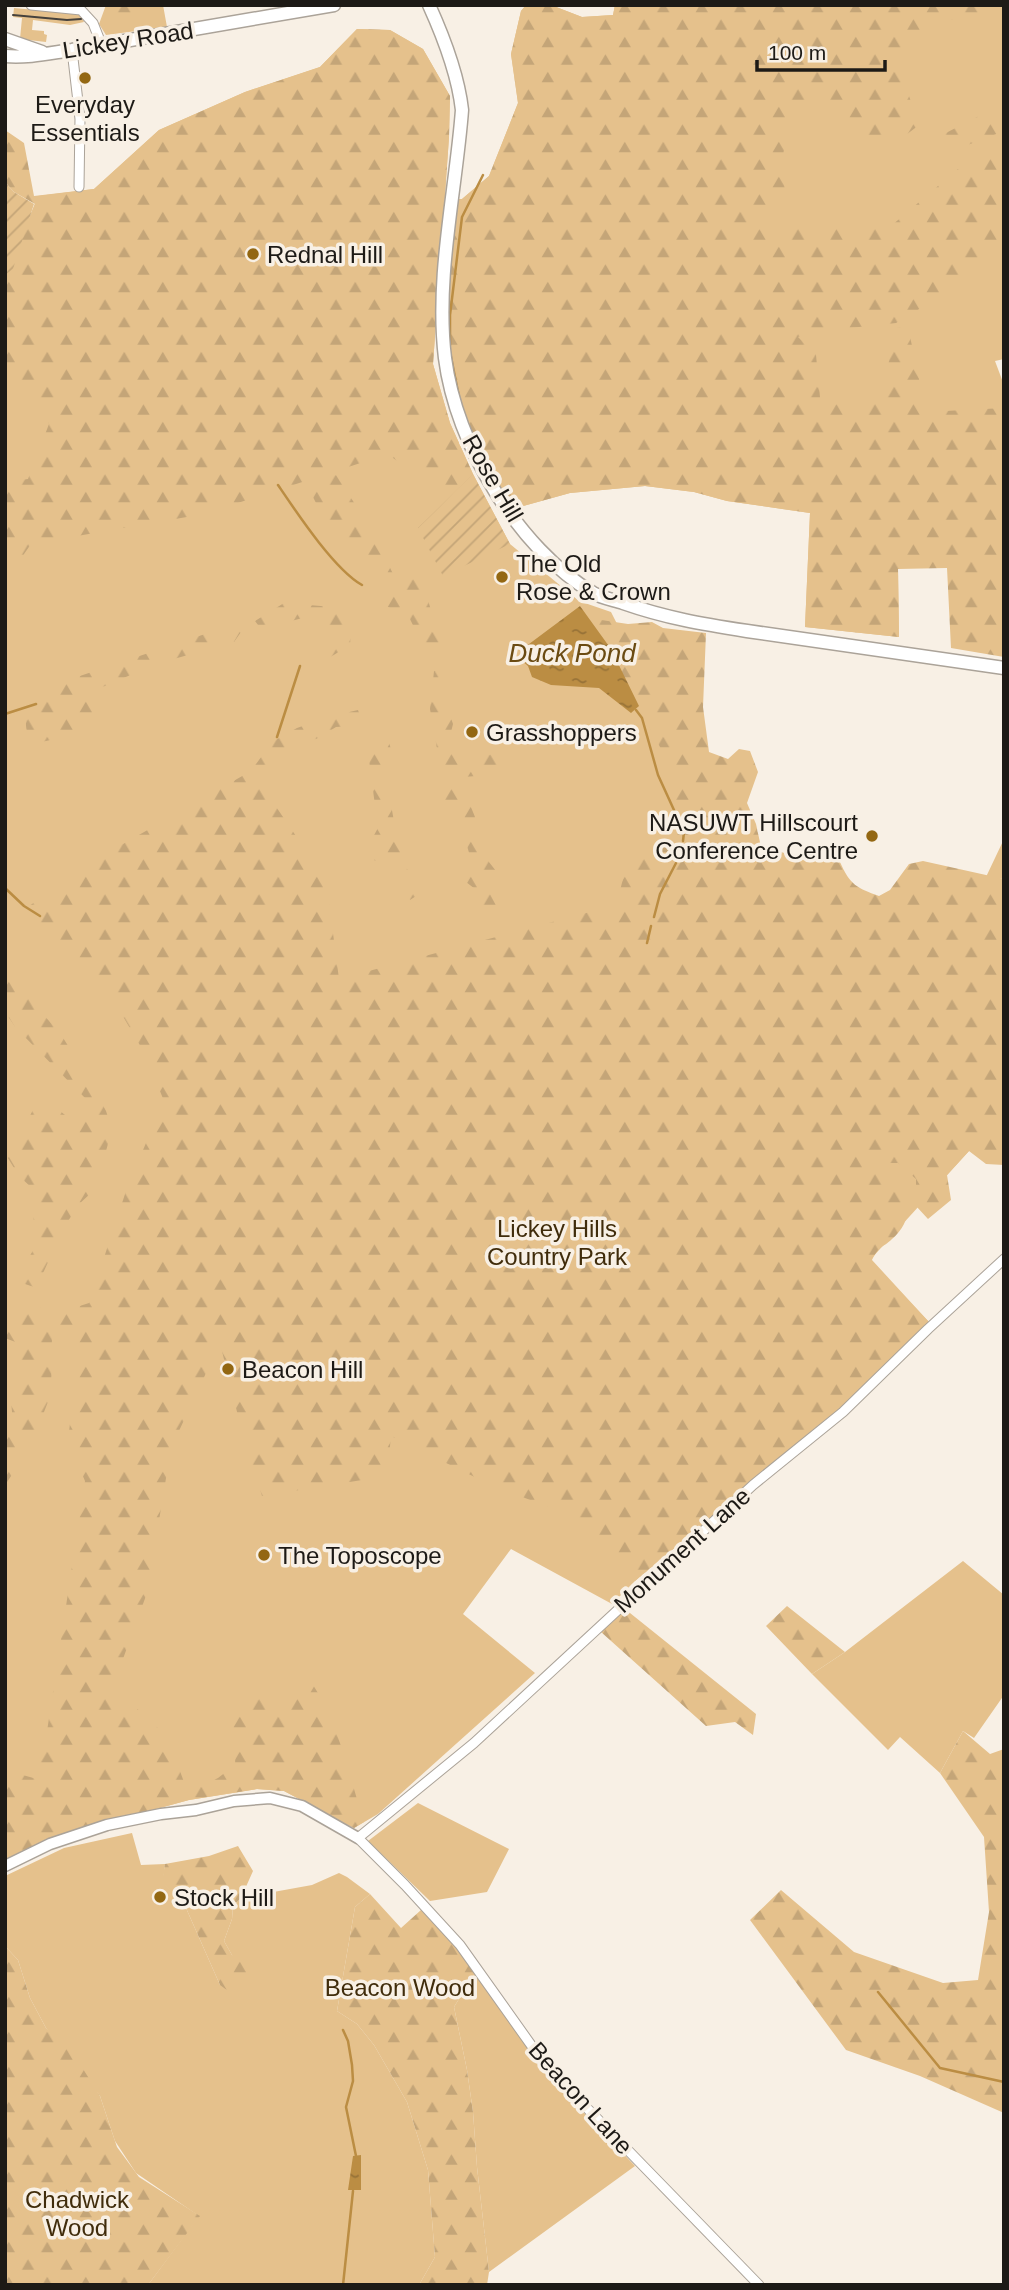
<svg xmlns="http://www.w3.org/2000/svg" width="1009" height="2290" font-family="Helvetica,sans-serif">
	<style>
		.green { fill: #e5c18c }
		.forest { fill: url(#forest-firs) }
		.garden { fill: url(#garden-furrows) }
		.water { fill: url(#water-ripples) }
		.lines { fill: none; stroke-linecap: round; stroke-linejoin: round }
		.stream { stroke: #bb8d43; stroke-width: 2.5 }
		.minor-casing { stroke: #aba399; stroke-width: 11 }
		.tertiary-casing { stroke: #aba399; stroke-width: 13 }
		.secondary-casing { stroke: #aba399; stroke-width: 15 }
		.minor { stroke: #fff; stroke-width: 9 }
		.tertiary { stroke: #fff; stroke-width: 10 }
		.secondary { stroke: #fff; stroke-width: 12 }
		.tram { stroke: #46423d; stroke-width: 2 }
		.poi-dot { fill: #936712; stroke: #f8f0e5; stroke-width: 2.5 }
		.labels { text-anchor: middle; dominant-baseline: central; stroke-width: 7; stroke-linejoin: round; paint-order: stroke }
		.street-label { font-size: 24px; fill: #1d1a16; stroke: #f8f0e5 }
		.poi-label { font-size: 24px; fill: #1d1a16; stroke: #f8f0e5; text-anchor: start }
		.park-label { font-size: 24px; fill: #402c0b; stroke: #f8f0e5 }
		.water-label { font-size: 26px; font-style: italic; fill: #6b4b12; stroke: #f8f0e5 }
	</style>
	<defs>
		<pattern id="forest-firs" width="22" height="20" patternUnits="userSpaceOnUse" patternTransform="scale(1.75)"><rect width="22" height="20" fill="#e5c18c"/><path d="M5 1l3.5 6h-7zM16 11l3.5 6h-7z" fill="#c4a578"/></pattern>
		<pattern id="garden-furrows" width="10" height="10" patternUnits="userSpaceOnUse" patternTransform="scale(1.75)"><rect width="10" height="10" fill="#e5c18c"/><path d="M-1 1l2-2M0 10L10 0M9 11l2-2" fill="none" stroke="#c4a578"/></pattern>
		<pattern id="water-ripples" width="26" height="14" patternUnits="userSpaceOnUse" patternTransform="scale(1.75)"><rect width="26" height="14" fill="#bb8d43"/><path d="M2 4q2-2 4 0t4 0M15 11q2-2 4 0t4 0" fill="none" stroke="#977237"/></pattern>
	</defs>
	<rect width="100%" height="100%" fill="#f8f0e5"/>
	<!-- green -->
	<path class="green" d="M106,5H163L167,27L106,35L99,24Z
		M526,5H551L582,17L613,15L615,5H1004V359L995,361L1004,385V538L898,569L899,637L805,627L810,513L727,501L694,492L645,486L570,493L516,508L456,199H462L489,176L518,103L511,54L521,11Z
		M14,8L77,14L81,16L84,22L70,25L33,20L32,30L44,31V34L47,35L46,42L20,39L22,18L13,17Z
		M357,29L390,30L423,49L450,96L449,137L433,364L450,423L473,474L510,544L579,601L611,612L659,707L969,1151L870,1260L929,1322L843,1407L635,1581L612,1604L511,1549L463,1614L535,1673L378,1814L354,1828L284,1791L257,1789L189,1800L57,1836L5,1859V278L38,196L94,189L159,130L245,92L320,67Z
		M1004,839V879L986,877Z
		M963,1561L1004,1595V1695L974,1738L963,1731L940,1773L900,1737L888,1750L812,1674L845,1652Z
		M418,1803L509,1849L487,1892L430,1901L368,1841Z
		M132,1833L141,1865L165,1864L163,1882L186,1908L220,1985L246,1980L224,1941L232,1919L233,1906L241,1898L312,1885L339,1873L347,1877L370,1894L355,1907L337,2011L357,2024L374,2045L407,2102L428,2170L435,2257L419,2285H148L199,2216L136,2173L115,2141L100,2096L46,2028L30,1998L18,1960L5,1946V1876L64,1848Z
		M475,1973L543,2070L635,2166L489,2272L477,2167L473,2112L467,2070L454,2007Z"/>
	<!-- forest -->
	<path class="forest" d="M109,5H141L140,10L120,18H112Z
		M526,5H551L582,17L613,15L615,5H1004V13C987,19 971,17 954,19C936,22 910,51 898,64L919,125L898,141H864L817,104L790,116L782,161L785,191L771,223L891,226L972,157L1004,154V234L974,276L896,323L813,332L798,337L816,355L821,408L882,393L896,328L908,327L926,412L1004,408V657L951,648L947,568L898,569L899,637L805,627L810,513L727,501L694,492L645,486L570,493L516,508L506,499L470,440L448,354L447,297L456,199H462L489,176L518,103L511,54L521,11Z
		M357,29L390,30L423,49L450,96L449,137L433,364L450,423L473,474L446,499L388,454L204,514L31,544L17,564L5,560V482L28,479L49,424L28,381L5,384V278L35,204L14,192L5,182V130L24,143L34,196L94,189L159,130L245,92L320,67Z
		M1004,103V131L952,151L942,135Z
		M336,475L370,527L395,578L422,580L441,644L424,648L409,617L386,606L387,584L318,507L308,487Z
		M284,603L333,607L351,631L350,645L288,683L284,674L322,650L333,637L321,622L310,616L261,629L255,621Z
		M588,618L628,624L652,622L663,628L706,633L703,707L709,752L728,759L739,749L750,751L758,772L747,803L756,824L761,847L804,858L818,856L840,862C850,885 857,888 879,896L890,890L909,864L923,861L1004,879V1165L986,1164L969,1151L947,1175L951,1200L928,1219L916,1206V1179L898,1163H882L887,1184L908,1203C909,1217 903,1230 892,1239C882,1249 880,1244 872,1260L929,1322L843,1407L635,1581L559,1511L491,1485L391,1436L387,1476L262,1496L241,1428L220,1343L171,1448L147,1593L116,1678L113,1707L132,1704L159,1729L174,1755L184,1782L200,1787L218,1778L235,1765L236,1738L224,1718L229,1705L299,1691L306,1675C338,1717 348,1773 364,1822L354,1828L284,1791L257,1789L189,1800L57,1836L5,1859V1770L44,1781L50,1768L25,1761L32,1751L46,1738L85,1481L68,1441L77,1361L57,1331L61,1312L89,1303L128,1185L164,1101L145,1054L117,1006L18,914L88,864L251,771L272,742L297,728L328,717L358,710L361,719L352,726L336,727L318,738L290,750L271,774L268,795L326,880L339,979L616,905L629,857L652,850L680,833L671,782L660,747L625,680L611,649Z
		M229,626L241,632L234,642L156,664L91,692L99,714C83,732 57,740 34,743C15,723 33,696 53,685Z
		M443,669L445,700L453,724L448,744L456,757L498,754L507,763L503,774L463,777L465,792L475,817L472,831L485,857L496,871L489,892L499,911L486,916L479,892L466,882L472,863L463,832L456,829L452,817L442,804L439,760L430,709L434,671Z
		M387,737L394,758L384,766L397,838L416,896L410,900L391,855L375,861L368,846L378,828L367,745Z
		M5,977L10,978L60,1033L87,1076L106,1111L112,1129L100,1173L91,1193L78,1205L62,1231L44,1271L34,1287L22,1283L21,1271L35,1247L32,1188L19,1176L6,1155L11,1147L22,1143L25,1125L33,1110L26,1100L25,1095L32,1093L41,1106V1115L50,1117L60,1111L70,1119L89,1102L16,1028L5,1012Z
		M22,1291L35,1293L52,1335L51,1394L37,1430L24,1457L5,1485V1444L13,1422L11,1401L17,1377L13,1369L20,1351L18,1343L5,1338V1326H16Z
		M787,1606L845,1652L812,1674L766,1626Z
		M625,1609L756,1714L753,1735L735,1722L706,1726L601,1632Z
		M963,1731L990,1754L1004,1749V2113L920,2076L846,2050L750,1920L781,1890L854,1952L943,1983L978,1980L989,1912L984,1837L940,1773Z
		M238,1846L253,1871L241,1898L233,1906L232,1919L224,1941L232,1955L249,1963L246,1980L250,1986L235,1996L220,1985L186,1908L162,1882L165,1864L209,1856Z
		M370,1894L401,1928L421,1910L460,1951L475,1973L454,2007L467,2070L473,2112L477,2167L489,2272L487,2285H419L435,2257L428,2170L407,2102L374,2045L357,2024L337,2011L355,1907Z
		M5,1946L18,1960L30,1998L46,2028L73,2053L100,2096L117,2147L139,2177L200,2216L148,2285H5Z"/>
	<!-- garden -->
	<path class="garden" d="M5,182L14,192L34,204L13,269L5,275Z
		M473,474L510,544L443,576L418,528Z"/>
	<!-- water -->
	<path class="water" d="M580,606L611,649L639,706L631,713L599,688L551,685L532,677L528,666L520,659L525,647Z
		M361,2155V2190H348L353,2156Z"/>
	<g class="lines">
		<!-- stream -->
		<path class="stream" d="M450,345V315L462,217L483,175
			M450,352L459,397
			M278,485C297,513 334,569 362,585
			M636,710L642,718L658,775L684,832L683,841
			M5,714L36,704
			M277,737L300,666
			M5,888L24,906L40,916
			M654,917L660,894L676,863
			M647,943L651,926
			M878,1992L940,2068L1004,2082
			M343,2030L348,2041L352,2065L353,2081L346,2107L356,2156
			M343,2285L353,2191"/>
		<defs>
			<path id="minor" d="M31,5L81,10L93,23L102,46
				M72,50L80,119L79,187
				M759,2285L546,2066L460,1945L405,1885L358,1838L474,1743L753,1485L843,1412L928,1329L1004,1259"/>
			<path id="tertiary" d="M5,1866L50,1844L107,1825L161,1814L196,1810L234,1801L270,1798L302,1806L358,1838"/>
			<path id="secondary" d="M429,5C444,38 458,74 462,110C456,190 435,278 445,358C456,445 518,548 593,593C602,598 614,600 623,603C666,618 702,624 747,631C832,644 918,655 1004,668
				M5,39L42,52
				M5,56C28,58 50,53 72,50L334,5"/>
		</defs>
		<!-- minor casing -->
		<use href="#minor" class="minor-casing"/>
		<!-- tertiary casing -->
		<use href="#tertiary" class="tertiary-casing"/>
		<!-- secondary casing -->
		<use href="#secondary" class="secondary-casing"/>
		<!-- minor -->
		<use href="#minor" class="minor"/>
		<!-- tertiary -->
		<use href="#tertiary" class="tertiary"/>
		<!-- secondary -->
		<use href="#secondary" class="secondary"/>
		<!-- tram -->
		<path class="tram" d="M13,15L67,20L81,19"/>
	</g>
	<!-- markers -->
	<g class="poi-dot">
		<circle cx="85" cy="78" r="7"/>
		<circle cx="253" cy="254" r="7"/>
		<circle cx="502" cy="577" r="7"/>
		<circle cx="472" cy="732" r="7"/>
		<circle cx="872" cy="836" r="7"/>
		<circle cx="228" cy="1369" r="7"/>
		<circle cx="264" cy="1555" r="7"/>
		<circle cx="160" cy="1897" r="7"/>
	</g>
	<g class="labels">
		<!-- street labels -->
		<g class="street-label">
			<text transform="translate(128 40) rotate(-9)">Lickey Road</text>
			<text transform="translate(493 478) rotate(60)">Rose Hill</text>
			<text transform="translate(682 1550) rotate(-42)">Monument Lane</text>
			<text transform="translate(581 2098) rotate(48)">Beacon Lane</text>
		</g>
		<!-- poi labels -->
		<g class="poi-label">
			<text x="85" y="104" text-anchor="middle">Everyday<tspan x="85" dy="28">Essentials</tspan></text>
			<text x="267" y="254">Rednal Hill</text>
			<text x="516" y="563">The Old<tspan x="516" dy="28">Rose &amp; Crown</tspan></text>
			<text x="486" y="732">Grasshoppers</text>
			<text x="858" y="822" text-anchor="end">NASUWT Hillscourt<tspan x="858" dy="28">Conference Centre</tspan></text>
			<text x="242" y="1369">Beacon Hill</text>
			<text x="278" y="1555">The Toposcope</text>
			<text x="174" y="1897">Stock Hill</text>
		</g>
		<!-- park labels -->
		<g class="park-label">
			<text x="557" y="1228">Lickey Hills<tspan x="557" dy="28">Country Park</tspan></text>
			<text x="400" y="1987">Beacon Wood</text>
			<text x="77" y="2199">Chadwick<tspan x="77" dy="28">Wood</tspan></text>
		</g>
		<!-- water labels -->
		<g class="water-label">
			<text x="572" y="653">Duck Pond</text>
		</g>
	</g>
	<!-- border -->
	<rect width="1009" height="2290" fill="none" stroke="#1d1a16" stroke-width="14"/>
	<!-- scale -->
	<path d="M757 60v10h128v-10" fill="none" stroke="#1d1a16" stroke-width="3.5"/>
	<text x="768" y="60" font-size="21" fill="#1d1a16" stroke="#f8f0e5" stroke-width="5" paint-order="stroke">100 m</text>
</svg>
